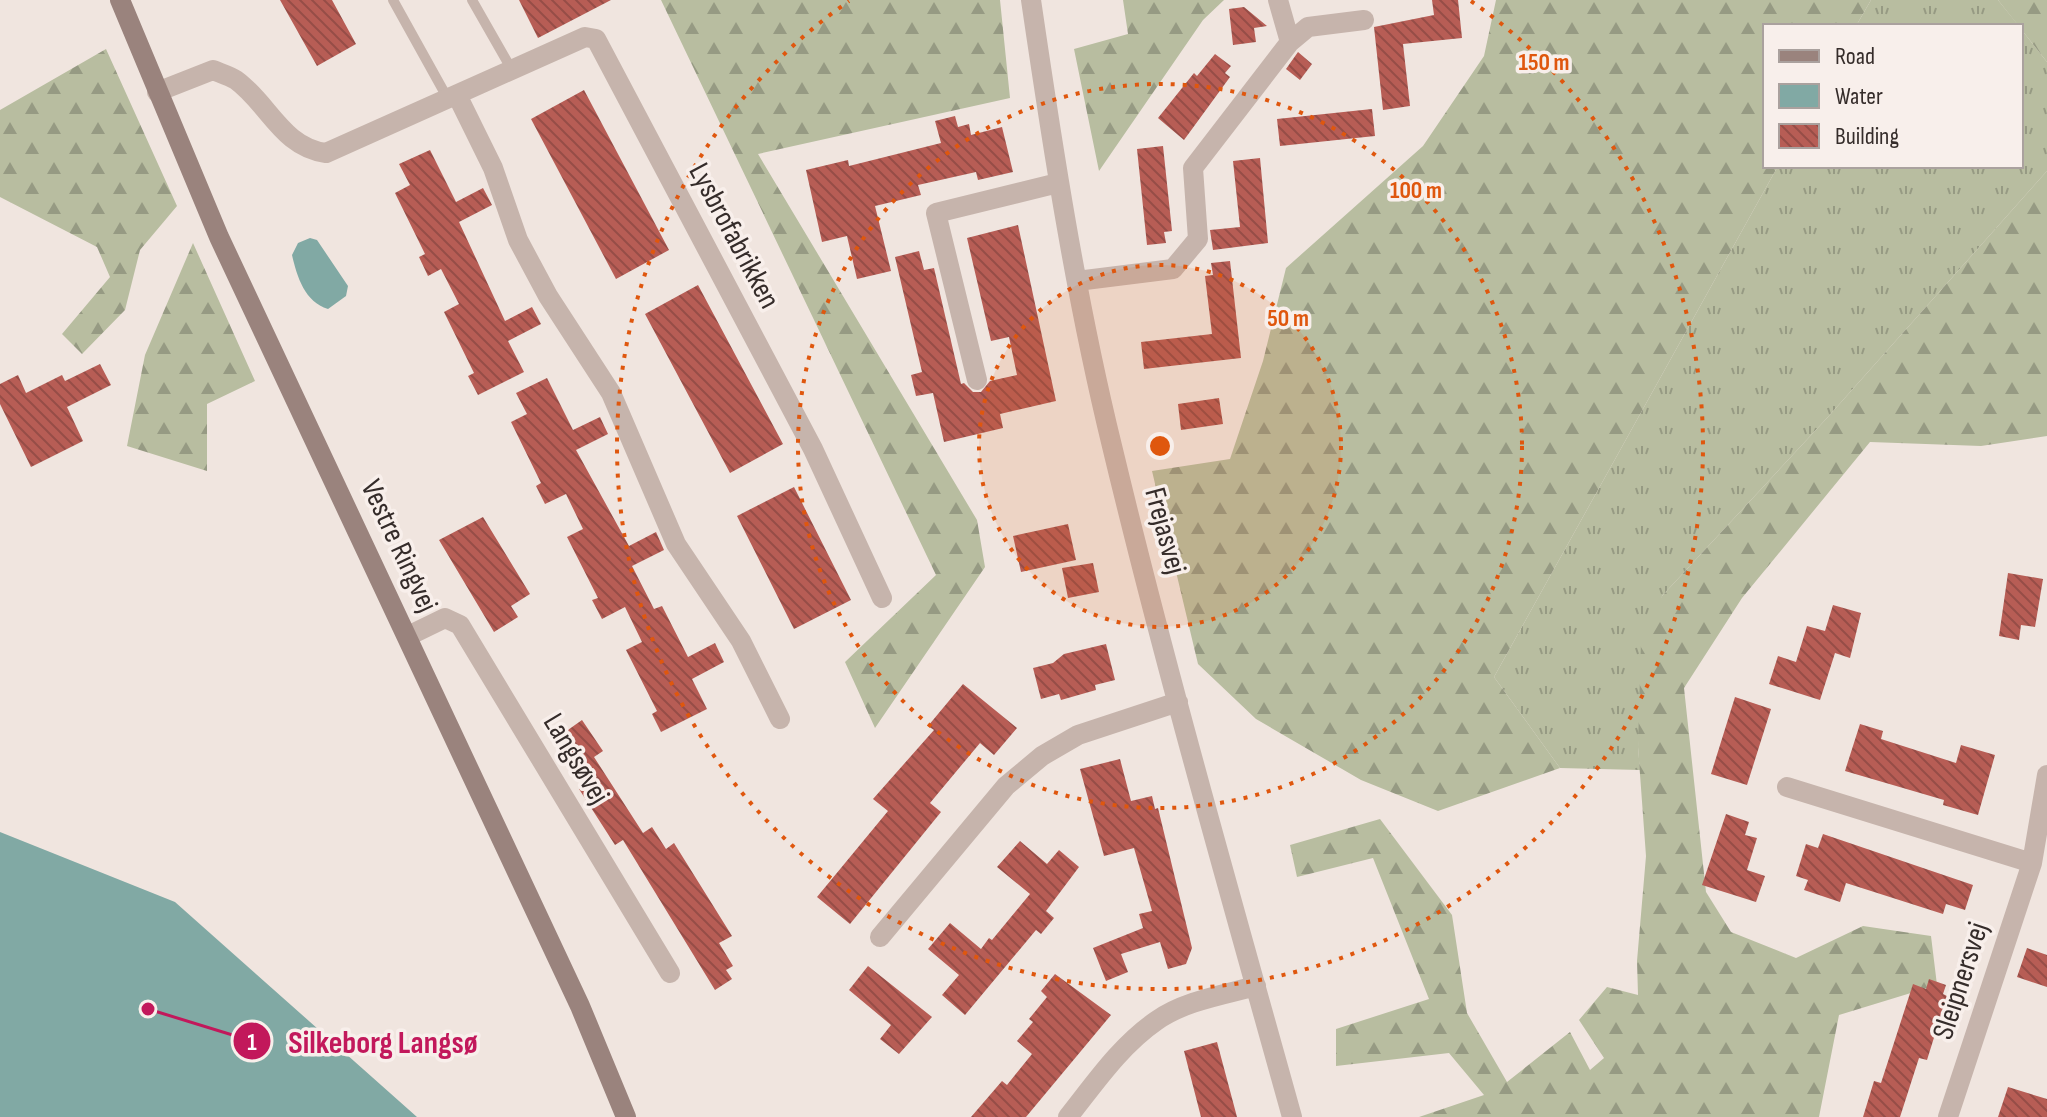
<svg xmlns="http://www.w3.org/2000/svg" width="2047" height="1117" font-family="'Sofia Sans Condensed',sans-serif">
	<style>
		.grass { fill: url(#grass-tufts) }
		.forest { fill: url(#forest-firs) }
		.water { fill: #81a9a4 }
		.building { fill: url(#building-back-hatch) }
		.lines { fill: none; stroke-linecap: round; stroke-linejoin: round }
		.service { stroke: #c6b4ac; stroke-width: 10 }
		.minor { stroke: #c6b4ac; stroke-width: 20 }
		.secondary { stroke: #9a837d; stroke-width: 20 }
		.ring { fill: none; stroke: #df570e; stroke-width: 4; stroke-dasharray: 4 8 }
		.labels { text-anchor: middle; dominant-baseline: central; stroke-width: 7; stroke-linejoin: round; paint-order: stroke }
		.street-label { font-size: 30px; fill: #352c2a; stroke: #f8efeb }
		.centre { fill: #df570e; stroke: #f8efeb; stroke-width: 4 }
		.ring-label { font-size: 24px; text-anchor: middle; font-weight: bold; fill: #df570e; stroke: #f8efeb; stroke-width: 7; stroke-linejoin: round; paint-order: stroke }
		.leader { fill: none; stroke: #c2185b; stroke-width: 3 }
		.callout-dot { fill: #c2185b; stroke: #f8efeb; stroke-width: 3 }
		.mark-label { font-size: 24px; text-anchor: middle; font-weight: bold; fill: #fff }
		.callout-label { font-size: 32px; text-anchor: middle; font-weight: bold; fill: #c2185b; stroke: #f8efeb; stroke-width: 7; stroke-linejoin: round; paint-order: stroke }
	</style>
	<defs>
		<pattern id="grass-tufts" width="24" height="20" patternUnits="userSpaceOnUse" patternTransform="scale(2)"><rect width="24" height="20" fill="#b8bda0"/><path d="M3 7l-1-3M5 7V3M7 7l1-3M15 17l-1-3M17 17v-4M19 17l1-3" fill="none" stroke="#969a83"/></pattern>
		<pattern id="forest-firs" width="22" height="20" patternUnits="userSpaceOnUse" patternTransform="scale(2)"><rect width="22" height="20" fill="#b8bda0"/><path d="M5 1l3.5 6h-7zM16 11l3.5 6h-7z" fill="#969a83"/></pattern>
		<pattern id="building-back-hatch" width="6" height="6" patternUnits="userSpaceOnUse" patternTransform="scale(2)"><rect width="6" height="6" fill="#b75d55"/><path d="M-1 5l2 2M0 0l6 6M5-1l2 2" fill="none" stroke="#964d47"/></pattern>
	</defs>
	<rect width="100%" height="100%" fill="#f0e5df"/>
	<!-- grass -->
	<path class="grass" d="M1871,0H1998L2019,26H1856Z
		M2021,29L2047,62V171L1827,418L1662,596L1638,747L1640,770L1560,768L1494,677L1778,166H2021Z"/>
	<!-- forest -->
	<path class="forest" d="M661,0H1000L1010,98L758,154L977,520L985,567L875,728L845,662L936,575Z
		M1123,0H1224L1203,20L1099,171L1074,49L1128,34Z
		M1496,0H1871L1856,26H1765V166H1778L1494,677L1560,768L1438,811L1361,780L1256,719L1198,664L1152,471L1230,459L1263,361L1286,268L1423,146L1484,56Z
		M1998,0H2047V62Z
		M106,49L177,206L140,250L125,310L82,354L62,334L110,277L97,247L0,197V110Z
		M2047,171V436L1981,446L1870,442L1742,598L1684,688L1706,892L1731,932L1796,958L1863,926L1931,936L1937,985L1839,1015L1819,1117H1419L1484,1095L1449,1053L1336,1066V1029L1429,999L1373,858L1297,877L1290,845L1380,819L1452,915L1467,1013L1507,1082L1570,1032L1590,1070L1604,1058L1579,1020L1607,987L1638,995L1637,961L1646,856L1638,747L1641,641L1662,596L1827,418Z
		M193,243L255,381L207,404V471L127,446L145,355Z"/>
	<!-- water -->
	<path class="water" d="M310,238L317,240L348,286L346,296L328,309C305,302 297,277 292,255L298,243Z
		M0,832L175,902L417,1117H0Z"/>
	<!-- building -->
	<path class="building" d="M280,0H332L356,44L317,66Z
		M519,0H611L538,38Z
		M1432,0H1458L1462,38L1403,44L1410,106L1383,110L1374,27L1434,15Z
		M1244,7L1267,26L1254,28L1256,42L1233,45L1229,9Z
		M1298,52L1312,64L1300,80L1286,69Z
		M1215,54L1231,66L1225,73L1230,77L1184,140L1158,118L1194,73L1197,76Z
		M584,90L669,250L616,279L531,119Z
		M1372,109L1375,136L1280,146L1277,119Z
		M955,116L958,127L969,124L971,135L1002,127L1013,172L978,180L976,172L918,185L921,195L875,206L891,271L857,279L847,236L822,242L806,170L848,160L849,166L941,143L935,121Z
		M1163,146L1172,231L1164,232L1166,243L1147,245L1137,149Z
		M430,150L456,202L483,188L492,205L459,222L505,321L532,307L541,324L508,341L524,372L478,395L468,376L474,373L444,312L459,304L441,269L428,276L419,257L425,254L395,193L410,185L399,164Z
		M1260,158L1268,243L1213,250L1210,230L1240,227L1233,161Z
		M1018,225L1056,401L1000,414L1003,428L944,442L933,393L916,396L911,375L922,372L895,257L919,251L924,270L934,268L961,384L964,383L973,392H981L990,381L1017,375L1009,337L991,341L967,238Z
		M1230,261L1241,358L1144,369L1141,342L1212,334L1205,276L1213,275L1211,263Z
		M698,285L783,444L730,473L645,314Z
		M100,364L111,385L67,407L83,441L31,467L0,404V384L18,375L26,393L62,375L65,381Z
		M547,378L573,430L600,417L608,434L576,450L629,546L656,532L664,550L632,566L654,609L662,606L688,657L715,643L724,662L692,679L707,709L661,732L652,714L657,711L626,650L642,642L625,607L602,619L592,600L598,598L567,537L583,529L566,494L545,504L536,486L541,483L511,422L527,414L516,393Z
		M1219,398L1223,424L1181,430L1178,404Z
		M794,487L851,600L794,629L737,516Z
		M483,517L530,594L511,606L518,617L494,632L439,540Z
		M1068,524L1076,560L1021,572L1013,536Z
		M1093,563L1099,592L1068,598L1062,568Z
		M2008,573L2043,579L2035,627L2021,625L2019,640L1999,636Z
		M1833,605L1861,613L1850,658L1835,653L1820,700L1769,684L1778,656L1796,662L1807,626L1825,631Z
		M1106,644L1115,680L1095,685L1096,690L1061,700L1059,694L1041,699L1033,668L1053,663L1064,654Z
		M963,684L1017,728L994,755L980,743L930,803L941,812L850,924L817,897L888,811L873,799L934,730L928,726Z
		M1735,697L1771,709L1747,785L1711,774Z
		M582,720L603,751L594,757L643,833L652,827L666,849L674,843L732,936L719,943L733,966L726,970L732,979L715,990L623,840L615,845L579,789L590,782L558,737Z
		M1860,724L1883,731L1881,739L1956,763L1961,745L1995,755L1978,815L1943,805L1944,800L1845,771Z
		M1120,759L1131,801L1152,796L1155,809L1158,808L1192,948L1186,964L1168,969L1160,942L1121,954L1128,972L1106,981L1093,948L1143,928L1139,914L1152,911L1134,848L1104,856L1080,769Z
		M1726,814L1749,822L1745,835L1757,838L1747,870L1765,876L1756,902L1702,885Z
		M1823,834L1973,885L1965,910L1946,904L1943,914L1846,883L1840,902L1804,890L1808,880L1796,876L1806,844L1818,848Z
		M1020,841L1047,864L1059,850L1079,867L1046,911L1054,918L1041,934L1036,930L965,1015L942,995L959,975L928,949L950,923L981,949L989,938L992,940L1030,894L997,867Z
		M2027,948L2047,955V987L2017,977Z
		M868,966L932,1017L899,1054L880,1039L891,1025L849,990Z
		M1055,974L1111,1015L1026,1117H971L1002,1081L1007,1085L1032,1054L1017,1041L1033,1022L1029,1019L1047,997L1041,991Z
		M1929,979L1946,985L1943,994L1947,996L1927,1060L1919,1058L1900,1117H1863L1874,1081L1881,1083L1913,984L1926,989Z
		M1217,1042L1237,1117H1201L1184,1051Z
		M2008,1087L2047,1099V1117H1998Z"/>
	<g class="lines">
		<!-- service -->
		<path class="service" d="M393,0L448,99
			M472,0L512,70"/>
		<!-- minor -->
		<path class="minor" d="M1031,0C1053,150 1076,299 1112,446C1166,671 1230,894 1292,1117
			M1278,0L1290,42
			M157,92L213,70C220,73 230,76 236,80C269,104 282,147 326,153L585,37L596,39L813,449L882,598
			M457,95L493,168L518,240L548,296L611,393L676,544L741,641L780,719
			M1077,281L1173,269L1198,239L1193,168L1290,42L1308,27L1364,20
			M977,380L936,213L1058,183
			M408,636L445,618L460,625L670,973
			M1787,787L2032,863
			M880,937L1006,786L1042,756L1078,735L1178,702
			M1068,1117C1095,1083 1120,1046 1156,1021C1184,1001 1223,995 1256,986
			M1948,1117L2032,863L2047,775"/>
		<!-- secondary -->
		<path class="secondary" d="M120,0L219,237L580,1006L626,1117"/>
	</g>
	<!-- distance rings -->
	<circle cx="1160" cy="446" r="181" fill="#df570e" fill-opacity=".12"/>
	<g class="ring">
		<circle cx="1160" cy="446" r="181"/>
		<circle cx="1160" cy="446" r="362"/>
		<path d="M1471 1A543 543 0 1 1 849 1"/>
	</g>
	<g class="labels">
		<!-- street labels -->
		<g class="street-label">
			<text transform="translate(734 236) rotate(62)">Lysbrofabrikken</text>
			<text transform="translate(1165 531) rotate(75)">Frejasvej</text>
			<text transform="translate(399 546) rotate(65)">Vestre Ringvej</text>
			<text transform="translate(576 759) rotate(59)">Langsøvej</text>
			<text transform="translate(1961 981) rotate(-72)">Sleipnersvej</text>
		</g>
	</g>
	<circle cx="1160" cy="446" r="12" class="centre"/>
	<g class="ring-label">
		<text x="1544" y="70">150 m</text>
		<text x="1416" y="198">100 m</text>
		<text x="1288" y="326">50 m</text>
	</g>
	<!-- callouts -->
	<path class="leader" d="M148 1009L252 1041"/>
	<g class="callout-dot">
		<circle cx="148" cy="1009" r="8"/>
		<circle cx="252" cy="1041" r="20"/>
	</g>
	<g class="mark-label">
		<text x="252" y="1050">1</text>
	</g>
	<g class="callout-label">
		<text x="383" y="1053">Silkeborg Langsø</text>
	</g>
	<!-- legend -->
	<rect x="1763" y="24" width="260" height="144" fill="#f8efeb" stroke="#aaa19e" stroke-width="2"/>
	<rect x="1779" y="50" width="40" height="12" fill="#9a837d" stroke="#aaa19e" stroke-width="2"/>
	<text x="1835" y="64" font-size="24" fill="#352c2a">Road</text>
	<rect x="1779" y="84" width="40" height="24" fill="#81a9a4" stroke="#aaa19e" stroke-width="2"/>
	<text x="1835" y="104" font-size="24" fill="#352c2a">Water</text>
	<rect x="1779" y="124" width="40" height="24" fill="url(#building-back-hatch)" stroke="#aaa19e" stroke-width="2"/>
	<text x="1835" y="144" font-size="24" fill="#352c2a">Building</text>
</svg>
